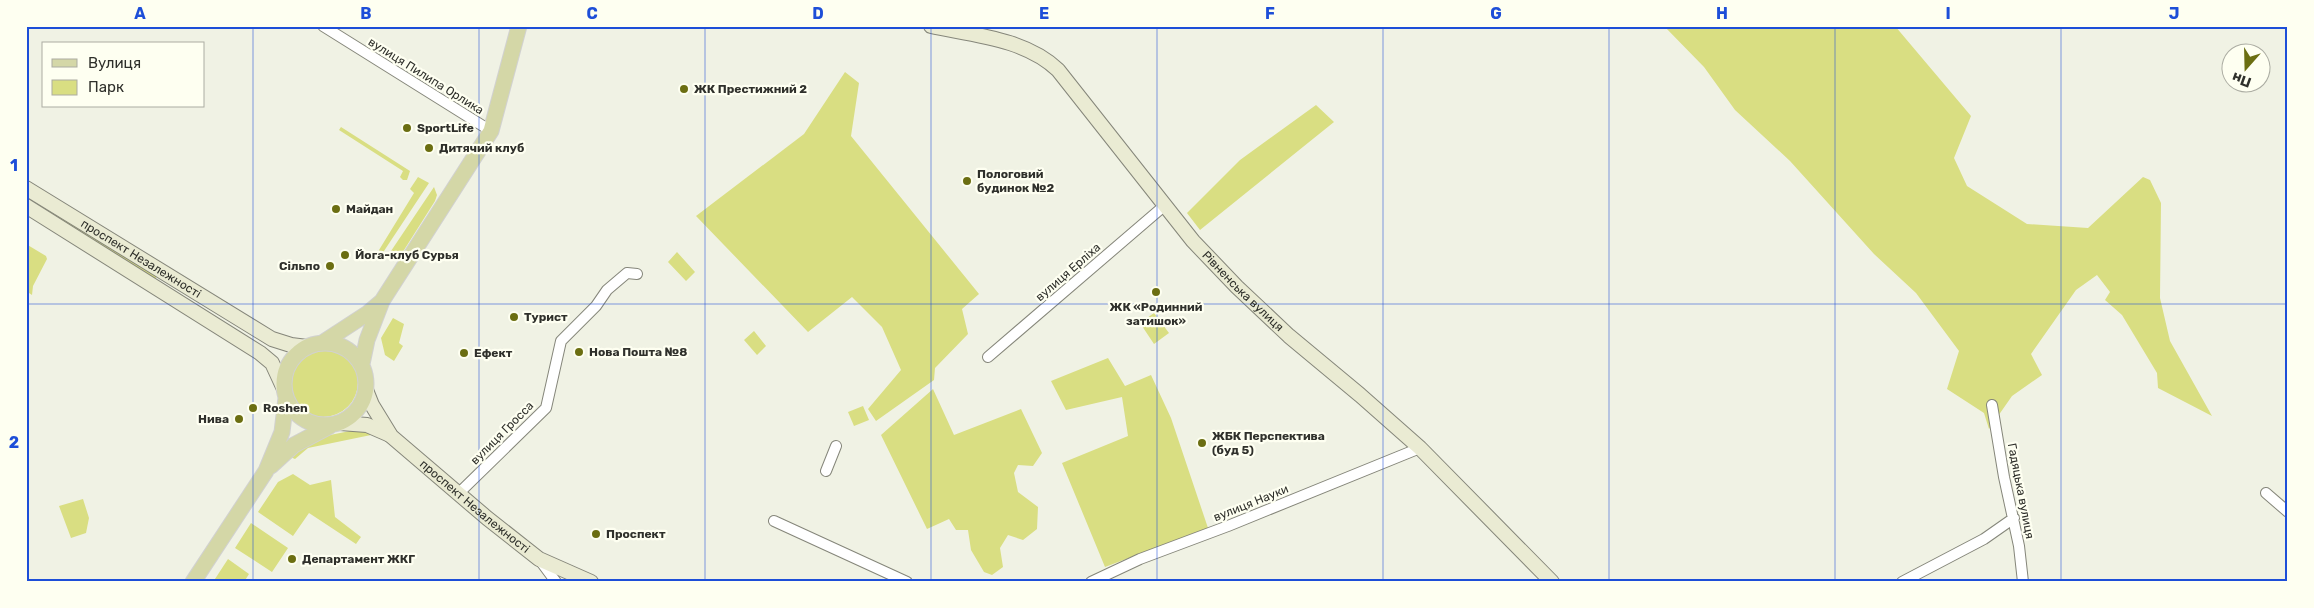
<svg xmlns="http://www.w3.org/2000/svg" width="2314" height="608" font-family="Rubik,sans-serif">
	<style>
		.green { fill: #d9de82 }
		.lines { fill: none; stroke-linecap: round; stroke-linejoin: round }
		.street-casing { stroke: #85867a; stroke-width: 12 }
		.secondary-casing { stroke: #85867a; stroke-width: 16 }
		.primary-casing { stroke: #d1d1d0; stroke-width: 17 }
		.street { stroke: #fff; stroke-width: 10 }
		.secondary { stroke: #eaebd3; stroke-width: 14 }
		.primary { stroke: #d4d7a7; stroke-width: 15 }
		.grid { fill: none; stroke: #1d4ed8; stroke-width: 1; stroke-opacity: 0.55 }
		.poi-dot { fill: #6b6e11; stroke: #fefff1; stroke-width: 2 }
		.labels { text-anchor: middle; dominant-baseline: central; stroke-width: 4.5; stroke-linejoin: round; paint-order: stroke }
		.street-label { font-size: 12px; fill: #2f302b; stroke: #fefff1 }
		.poi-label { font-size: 12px; font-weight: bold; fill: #2f302b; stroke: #fefff1; text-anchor: start }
		.neatline { fill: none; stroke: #1d4ed8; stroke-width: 2 }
		.grid-label { font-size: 16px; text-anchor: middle; font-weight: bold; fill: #1d4ed8 }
	</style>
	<rect width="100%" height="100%" fill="#f0f2e4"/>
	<!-- green -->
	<path class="green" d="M1664,26H1895L1971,116L1954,158L1967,186L2027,224L2088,228L2143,177L2150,180L2161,203L2160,298L2170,341L2212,416L2158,388L2157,373L2122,315L2105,300L2110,292L2097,275L2076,290L2031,354L2042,375L2012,396L1989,429L1984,413L1947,389L1959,351L1916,293L1874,254L1790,161L1735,110L1704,67Z
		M845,72L859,83L851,136L979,294L962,309L968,334L935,368L934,380L876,421L868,409L901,370L882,327L852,297L808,332L696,216L804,134Z
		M1316,105L1334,122L1200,230L1187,213L1240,160Z
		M341,127L410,171L407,180H403L400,177L403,171L339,130Z
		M418,177L429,183L382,254L379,250L414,193L410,189Z
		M434,187L437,195L435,201L399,258L394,260L387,257Z
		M26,193L158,275L155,279L26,200Z
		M26,244L46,256L47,259L33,286L32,295L26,291Z
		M677,252L695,272L686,281L668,262Z
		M1154,313L1169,333L1154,344L1140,323Z
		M393,318L404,324L399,343L403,346L394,361L385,355L381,338Z
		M754,331L766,346L757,355L744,340Z
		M288 382a35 35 0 1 1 70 0a35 35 0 1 1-70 0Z
		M1108,358L1125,386L1151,375L1171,418L1208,528L1105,567L1062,463L1128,436L1122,397L1066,410L1051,381Z
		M933,389L954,435L1021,409L1042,453L1033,466L1018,465L1014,473L1018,492L1038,507L1037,529L1023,540L1008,535L1000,548L1003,567L992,575L984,572L971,550L968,530H956L949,519L927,529L881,435Z
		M863,406L869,420L854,426L848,412Z
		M370,427L371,435L308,448L295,459L288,456L305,440Z
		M293,474L310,485L331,480L335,517L361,537L356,544L309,513L293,536L258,512L278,482Z
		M83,499L89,518L86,533L71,538L59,506Z
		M251,523L288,548L272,572L235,548Z
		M228,559L249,574L244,582H213Z"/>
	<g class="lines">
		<defs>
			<path id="street" d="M323,26L491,131
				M988,357L1164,206
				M1992,405L2004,477L2019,546L2023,582
				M826,471L836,446
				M459,493L546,408L561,341L596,306L607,290L627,273L637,274
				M2266,493L2288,512
				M774,521L907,582
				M539,559L556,582
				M1091,582L1140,559L1228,526L1420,448
				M1902,582L1984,539L2014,518"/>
			<g id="secondary">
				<path id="s1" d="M931,26C974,35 1026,39 1058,70L1193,241L1237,287L1289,336L1360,395L1420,448L1552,582"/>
				<path id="s2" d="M26,188L272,339L291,345L307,347"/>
				<path d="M26,206L260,353L272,363L284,389"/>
				<path id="s3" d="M366,390L372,405L391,436L487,518L539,559L591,582"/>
				<path d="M340,423L367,425L390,435"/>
			</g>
			<path id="primary" d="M284 384a41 41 0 1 1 82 0a41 41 0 1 1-82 0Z
				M322,343L368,313L381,302
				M362,364L367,340L382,301L491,131L519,26
				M271,466L294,445L330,426
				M193,582L266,471L282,432L286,398"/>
		</defs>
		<!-- street casing -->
		<use href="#street" class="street-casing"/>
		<!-- secondary casing -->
		<use href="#secondary" class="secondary-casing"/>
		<!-- primary casing -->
		<use href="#primary" class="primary-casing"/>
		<!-- street -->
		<use href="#street" class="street"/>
		<!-- secondary -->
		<use href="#secondary" class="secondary"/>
		<!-- primary -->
		<use href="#primary" class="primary"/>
	</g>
	<!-- grid -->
	<path class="grid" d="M253,26V582M479,26V582M705,26V582M931,26V582M1157,26V582M1383,26V582M1609,26V582M1835,26V582M2061,26V582M26,304H2288"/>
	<!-- markers -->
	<g class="poi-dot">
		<circle cx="684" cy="89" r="5"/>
		<circle cx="407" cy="128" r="5"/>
		<circle cx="429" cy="148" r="5"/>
		<circle cx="967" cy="181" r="5"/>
		<circle cx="336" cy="209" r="5"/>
		<circle cx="345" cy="255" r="5"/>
		<circle cx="330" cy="266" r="5"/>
		<circle cx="1156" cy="292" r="5"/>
		<circle cx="514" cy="317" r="5"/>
		<circle cx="579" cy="352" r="5"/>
		<circle cx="464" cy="353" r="5"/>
		<circle cx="253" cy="408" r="5"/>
		<circle cx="239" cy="419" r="5"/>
		<circle cx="1202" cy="443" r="5"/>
		<circle cx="596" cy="534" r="5"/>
		<circle cx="292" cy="559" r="5"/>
	</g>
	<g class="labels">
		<!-- street labels -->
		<g class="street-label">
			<text transform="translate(426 76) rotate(32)">вулиця Пилипа Орлика</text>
			<text stroke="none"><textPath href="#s2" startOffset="135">проспект Незалежності</textPath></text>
			<text transform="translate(1068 272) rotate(-41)">вулиця Ерліха</text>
			<text stroke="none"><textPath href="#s1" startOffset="425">Рівненська вулиця</textPath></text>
			<text transform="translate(502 433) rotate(-45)">вулиця Гросса</text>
			<text transform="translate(2021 491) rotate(79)">Гадяцька вулиця</text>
			<text transform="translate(1251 503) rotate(-22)">вулиця Науки</text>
			<text stroke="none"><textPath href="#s3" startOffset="162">проспект Незалежності</textPath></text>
		</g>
		<!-- poi labels -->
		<g class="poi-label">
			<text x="694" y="89">ЖК Престижний 2</text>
			<text x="417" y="128">SportLife</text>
			<text x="439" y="148">Дитячий клуб</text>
			<text x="977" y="174">Пологовий<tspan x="977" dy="14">будинок №2</tspan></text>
			<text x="346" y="209">Майдан</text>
			<text x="355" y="255">Йога-клуб Сурья</text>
			<text x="320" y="266" text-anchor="end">Сільпо</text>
			<text x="1156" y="307" text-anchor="middle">ЖК «Родинний<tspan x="1156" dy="14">затишок»</tspan></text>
			<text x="524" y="317">Турист</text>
			<text x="589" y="352">Нова Пошта №8</text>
			<text x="474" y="353">Ефект</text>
			<text x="263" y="408">Roshen</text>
			<text x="229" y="419" text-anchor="end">Нива</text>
			<text x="1212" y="436">ЖБК Перспектива<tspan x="1212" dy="14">(буд 5)</tspan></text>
			<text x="606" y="534">Проспект</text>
			<text x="302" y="559">Департамент ЖКГ</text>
		</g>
	</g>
	<!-- border -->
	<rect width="2314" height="608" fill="none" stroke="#fefff1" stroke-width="55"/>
	<!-- legend -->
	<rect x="42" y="42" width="162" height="65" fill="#fefff1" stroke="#abaca2"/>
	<rect x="52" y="59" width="25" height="8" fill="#d4d7a7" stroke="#abaca2"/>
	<text x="88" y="68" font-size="15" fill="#2f302b">Вулиця</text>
	<rect x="52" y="80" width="25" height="15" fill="#d9de82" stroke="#abaca2"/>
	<text x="88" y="92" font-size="15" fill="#2f302b">Парк</text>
	<!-- north arrow -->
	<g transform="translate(2246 68) rotate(200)"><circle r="24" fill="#fefff1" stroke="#abaca2"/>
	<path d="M0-4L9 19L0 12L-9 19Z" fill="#6b6e11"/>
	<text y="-8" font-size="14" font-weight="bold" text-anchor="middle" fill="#2f302b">Пн</text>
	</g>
	<rect x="28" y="28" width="2258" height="552" class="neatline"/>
	<g class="grid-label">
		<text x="140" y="19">A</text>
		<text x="366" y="19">B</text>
		<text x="592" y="19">C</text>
		<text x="818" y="19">D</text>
		<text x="1044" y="19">E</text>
		<text x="1270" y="19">F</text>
		<text x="1496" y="19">G</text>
		<text x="1722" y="19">H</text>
		<text x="1948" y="19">I</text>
		<text x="2174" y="19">J</text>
		<text x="14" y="171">1</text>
		<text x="14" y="448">2</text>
	</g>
</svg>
